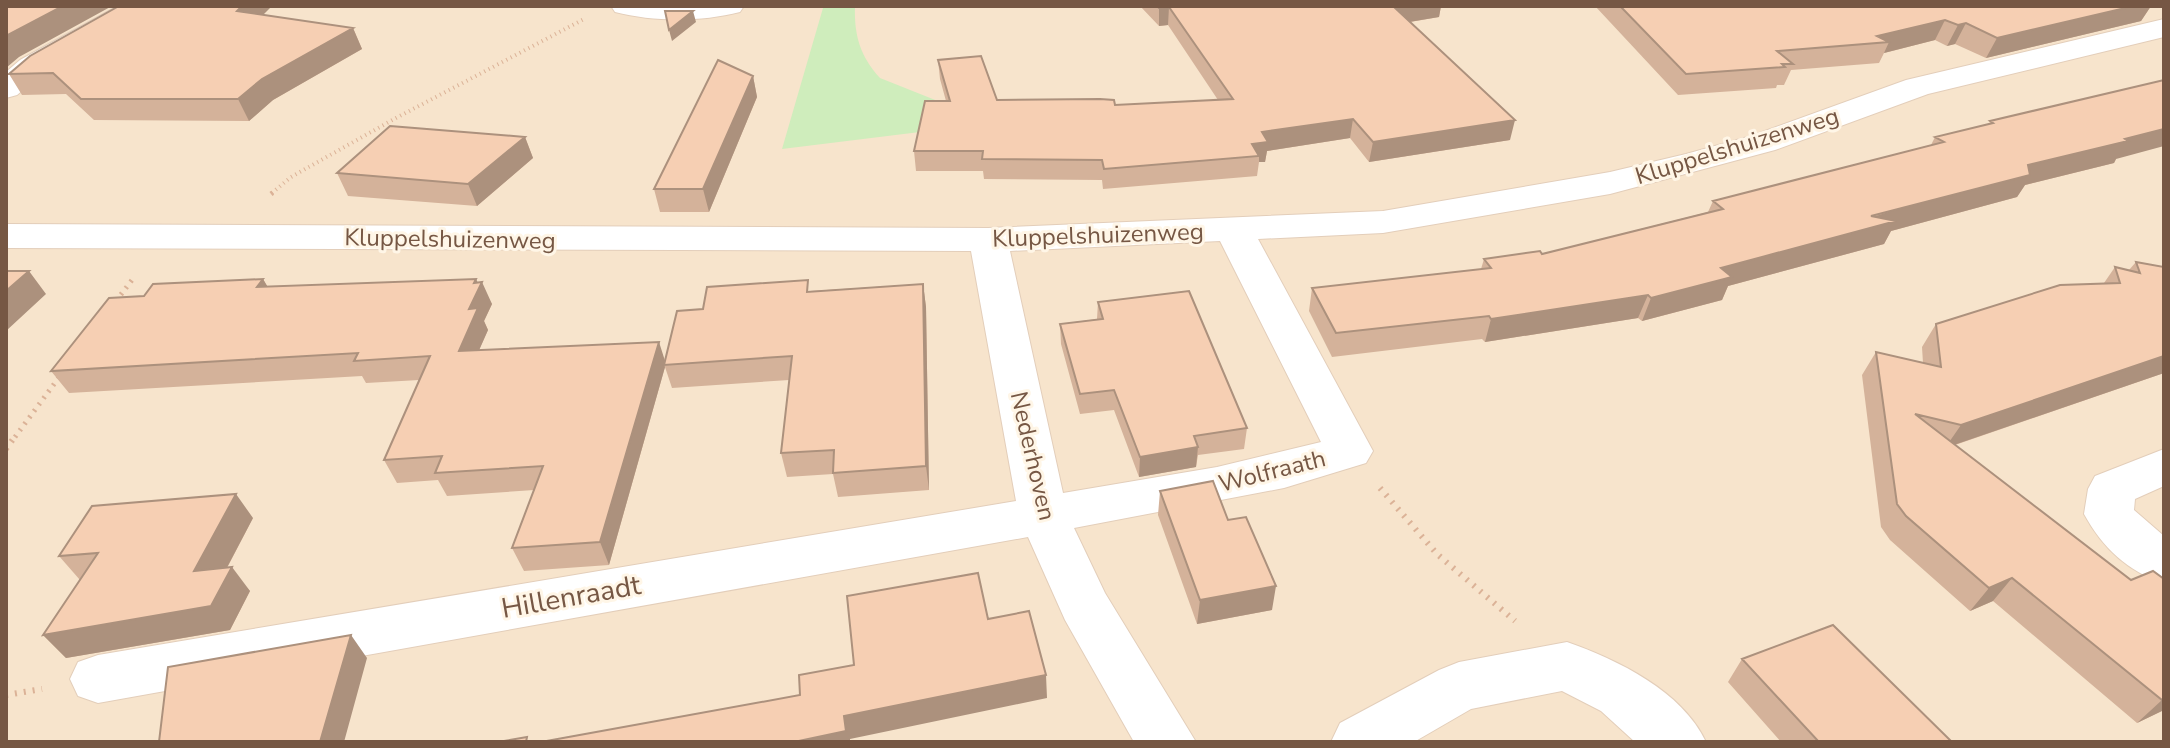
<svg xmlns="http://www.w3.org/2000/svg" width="2170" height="748" font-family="'Nunito Sans',sans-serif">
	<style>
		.residential { fill: #f7e4cc }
		.green { fill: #cfedbc }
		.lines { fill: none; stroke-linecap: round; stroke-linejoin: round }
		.minor-casing { stroke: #e3ceba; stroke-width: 2 }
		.path-far2 { stroke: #dbb297; stroke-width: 4; stroke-dasharray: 1 4; stroke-linecap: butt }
		.path-far1 { stroke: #dbb297; stroke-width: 5; stroke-dasharray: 2 6; stroke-linecap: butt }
		.path { stroke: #dbb297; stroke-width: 6; stroke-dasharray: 2 7; stroke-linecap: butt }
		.minor { fill: #fff; fill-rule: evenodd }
		.wall { fill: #d4b29a }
		.shaded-wall { fill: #ac917d }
		.building { fill: #f6cfb3; stroke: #ac917d; stroke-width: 2 }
		.labels { text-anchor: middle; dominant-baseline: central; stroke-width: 6; stroke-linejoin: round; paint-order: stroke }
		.street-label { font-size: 24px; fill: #765744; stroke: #fff6e7 }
		.near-street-label { font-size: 28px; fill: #765744; stroke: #fff6e7 }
	</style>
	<rect width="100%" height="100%" fill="#fef2de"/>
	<!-- residential -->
	<path class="residential" d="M6,6H2164V742H6Z"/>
	<!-- green -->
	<path class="green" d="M855,6C854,35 860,56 880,78L993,123L782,149L823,8Z"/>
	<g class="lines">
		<defs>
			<path id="minor" d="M118,6H153L149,12L42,74L17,95L6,98V72L20,60Z
				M611,6H744L740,12C701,22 654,22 615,12Z
				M2164,19V37L1928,94L1775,150L1610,194L1383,233L1258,239L1373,451L1366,463L1284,488L1074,528L1105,593L1196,742H1134L1065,620L1028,537L98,703L78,696L70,679L78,662L98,655L1016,501L971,251L6,248V224L988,228L1383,211L1610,172L1686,154L1751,136L1906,80ZM1220,241L1321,442L1217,467L1063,493L1010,251Z
				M2164,449V486L2135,499L2134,510L2164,536V583C2128,572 2102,547 2084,514L2088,489L2095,476Z
				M1567,642C1618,660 1682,691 1706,742H1635L1601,711L1562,691L1471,709L1414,742H1331L1340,723L1439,670L1459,662Z"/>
		</defs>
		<!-- minor casing -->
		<use href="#minor" class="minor-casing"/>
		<!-- path-far2 -->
		<path class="path-far2" d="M272,193L291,177L396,118L586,18"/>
		<!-- path-far1 -->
		<path class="path-far1" d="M271,194L275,191
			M116,301L132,280
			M15,437L60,376"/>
		<!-- path -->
		<path class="path" d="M6,449L16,435
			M1380,488L1437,554L1515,621
			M6,695L42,689"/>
		<!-- minor -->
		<use href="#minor" class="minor"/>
	</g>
	<!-- wall -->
	<path class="wall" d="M1140,6H1441L1439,17L1410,22L1510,140L1369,162L1350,138L1267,151L1265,162H1259L1257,176L1103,189L1102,180L984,179L983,171H916L914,151L946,101L940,79L938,60L997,100L1115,105L1218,100L1168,25L1159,26Z
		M1595,6H2151L2141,21L1986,58L1955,44L1947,46L1935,40L1884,53L1879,63L1791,70L1784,85H1777L1776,88L1678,95Z
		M263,15L353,28L362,49L273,100L249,121L94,120L66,94L22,95L9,74Z
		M753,76L757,97L709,212H660L654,189Z
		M1990,121L2116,159L2114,163L2025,185L2017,197L1891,231L1884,244L1728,286L1722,300L1642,321L1638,318L1485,342L1482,339L1332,357L1309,311L1312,288L1481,269L1484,259L1542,254L1708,212L1713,201L1931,145L1935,137L1989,124Z
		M525,137L533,158L477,206L348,196L337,173Z
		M2136,262L2164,267V373L1955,445L2131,580L2164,579V710L2137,723L1993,601L1970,611L1890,540L1881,527L1862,375L1876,352L1923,363L1922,347L1936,324L2104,283L2115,267L2129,270Z
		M263,279L267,286L477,282L492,304L484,321L488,330L479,350L665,362L703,309L810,291L923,284L926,307L929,490L838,497L833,474L787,477L781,453L789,380L672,388L665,367L609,565L524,571L512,548L534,490L447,496L438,480L397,483L384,460L419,380L366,383L362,376L69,393L51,371L144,296Z
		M1098,302L1247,428L1244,449L1198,455L1196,467L1139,477L1114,410L1080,414L1061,344L1060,324L1097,319Z
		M1160,491L1228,520L1272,610L1197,624L1158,515Z
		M253,518L227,568L250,591L230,630L66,658L43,635L80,580L59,556Z
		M1742,659L1951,742H1781L1728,682Z"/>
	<!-- shaded-wall -->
	<path class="shaded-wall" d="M63,6H112L19,57L6,68V36Z
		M242,6H272L247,31L237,11Z
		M1402,6H1441L1439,17L1391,25L1394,7Z
		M2134,6H2151L2141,21L1986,58L1997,38Z
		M1169,7L1168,25L1159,26V8Z
		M693,11L696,22L672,41L669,30Z
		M1945,20L1935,40L1884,53L1889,42L1877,36Z
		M1966,23L1955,44L1947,46L1958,25Z
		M353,28L362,49L273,100L249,121L238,99L262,79Z
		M753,76L757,97L709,212L703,189Z
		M1353,119L1350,138L1267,151L1265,162H1259V156L1252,144L1262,132Z
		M1515,120L1510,140L1369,162L1373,142Z
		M2164,129V146L2116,159L2114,163L2025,185L2017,197L1891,231L1884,244L1728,286L1722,300L1642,321L1651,298L1721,268L2028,165Z
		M525,137L533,158L477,206L468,184Z
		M29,271L46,294L6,331V291Z
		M263,279L276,301L257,287Z
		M476,279L480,287L482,282L492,304L484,321L488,330L469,373L459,351Z
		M923,284L926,307L929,490L926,466Z
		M1648,295L1638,318L1485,342L1491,319Z
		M659,342L666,364L664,365L665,367L609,565L600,542Z
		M2164,356V373L1945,448L1961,425Z
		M1198,447L1196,467L1139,477L1140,457Z
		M236,494L253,518L213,594L194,571Z
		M232,567L250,591L230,630L66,658L43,635Z
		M2012,578L1993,601L1970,611L1989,588Z
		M1276,586L1272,610L1197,624L1200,600Z
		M351,635L367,658L344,742H320Z
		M1046,675L1047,698L850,739V742H794L844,716Z
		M2164,699V710L2137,723L2162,700Z"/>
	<!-- building -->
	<path class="building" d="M6,6H63L6,36Z
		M119,6H242L237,11L353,28L262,79L238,99H81L53,73L9,74L30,56Z
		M1157,6H1402L1394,7L1515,120L1373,142L1353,119L1262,132L1268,142L1252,144L1259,156L1104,169L1102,160L982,159L983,151H914L925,101H950L938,60L981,56L997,100L1100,99L1114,100L1115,105L1233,99L1169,7L1159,8Z
		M1620,6H2134L1997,38L1966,23L1958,25L1945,20L1877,36L1889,42L1777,51L1793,64H1782L1785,67L1686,74Z
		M665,11H693L669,30Z
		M718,60L753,76L703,189H654Z
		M2164,80V129L2125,139L2128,141L2028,165L2030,175L1871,216L1896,221L1721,268L1732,277L1651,298L1648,295L1491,319L1489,316L1336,333L1312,288L1491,268L1484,259L1540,251L1542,254L1723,209L1713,201L1944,142L1935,137L1993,123L1990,121Z
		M390,126L525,137L468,184L337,173Z
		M2136,262L2164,267V356L1961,425L1915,414L2131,580L2153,571L2164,579V699L2162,700L2012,578L1989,588L1906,516L1897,504L1876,352L1941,367L1936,324L2060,285L2120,283L2115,267L2140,273Z
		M6,271H29L6,291Z
		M263,279L257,287L476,279L474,283L482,282L469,309L478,308L459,351L659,342L600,542L512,548L543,466L435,473L442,456L384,460L430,356L354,361L358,353L51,371L109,298L144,296L153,284Z
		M808,280L807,292L923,284L926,466L833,473L834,450L781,453L792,356L664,365L677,311L703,309L707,287Z
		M1189,291L1247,428L1194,436L1198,447L1140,457L1114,390L1080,394L1060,324L1103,319L1098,302Z
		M1213,481L1228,520L1246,517L1276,586L1200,600L1160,491Z
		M236,494L194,571L232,567L211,606L43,635L98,553L59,556L92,506Z
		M978,573L988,619L1029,611L1046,675L844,716L846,731L794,742H541L800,695L799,675L854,665L847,596Z
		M1833,625L1952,742H1819L1742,659Z
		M351,635L320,742H159L168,667Z
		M527,737L526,742H498Z"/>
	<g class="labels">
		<!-- street labels -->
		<g class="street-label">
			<text transform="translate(1737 146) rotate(-17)">Kluppelshuizenweg</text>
			<text transform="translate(1098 235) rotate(-2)">Kluppelshuizenweg</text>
			<text transform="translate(450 239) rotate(1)">Kluppelshuizenweg</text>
			<text transform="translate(1033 456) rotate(77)">Nederhoven</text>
			<text transform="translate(1272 471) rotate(-14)">Wolfraath</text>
		</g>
		<!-- near-street labels -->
		<g class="near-street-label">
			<text transform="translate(571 597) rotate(-10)">Hillenraadt</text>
		</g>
	</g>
	<!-- border -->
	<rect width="2170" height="748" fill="none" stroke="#765744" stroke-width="16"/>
</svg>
